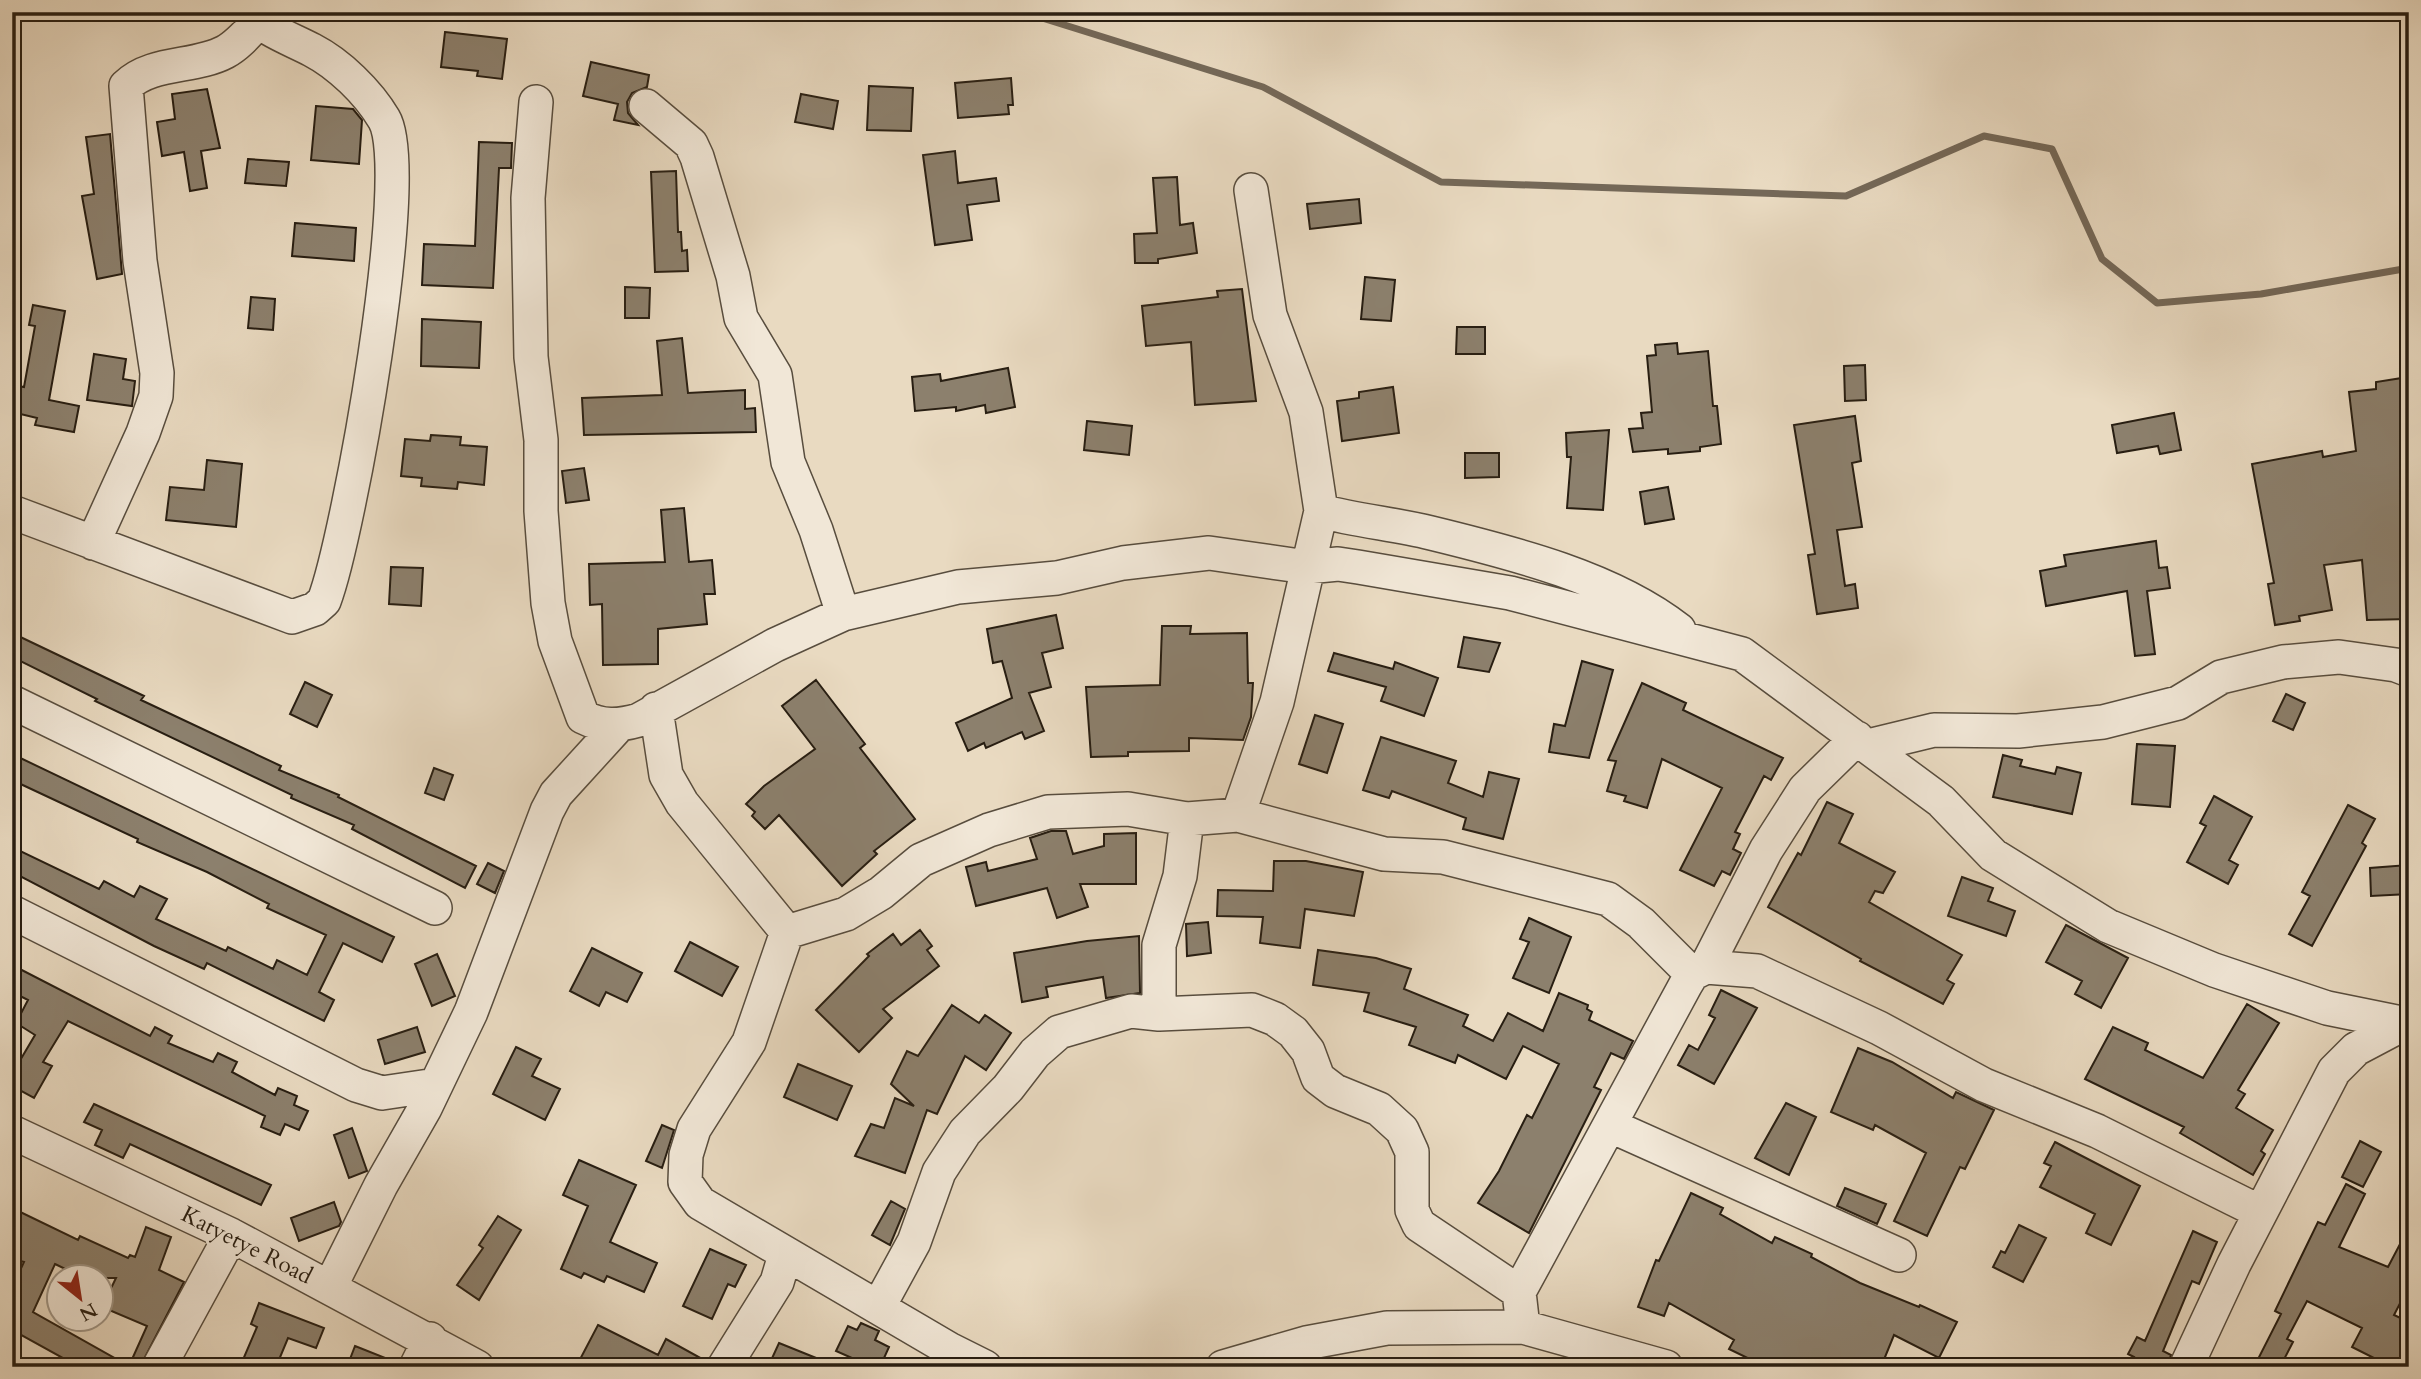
<svg xmlns="http://www.w3.org/2000/svg" width="2421" height="1379" font-family="Cardo,serif">
	<style>
		.lines { fill: none; stroke-linecap: round; stroke-linejoin: round }
		.stream { stroke: #746858; stroke-width: 7 }
		.building { fill: #8c806d; stroke: #281e12; stroke-width: 2; fill-rule: evenodd }
		.minor-casing { stroke: #584d3e; stroke-width: 36 }
		.minor { stroke: #f1e7d7; stroke-width: 33 }
		.labels { text-anchor: middle; dominant-baseline: central; stroke-width: 6; stroke-linejoin: round; paint-order: stroke }
		.street-label { font-size: 23px; fill: #281e12; stroke: #f1e7d7 }
	</style>
	<rect width="100%" height="100%" fill="#e9dac1"/>
	<filter id="stains"><feTurbulence type="fractalNoise" baseFrequency=".00286" numOctaves="4"/><feColorMatrix values="0 0 0 0 .2 0 0 0 0 .09 0 0 0 0 .02 0 0 0 .5 -.17"/></filter>
	<radialGradient id="worn" r=".72"><stop offset=".6" stop-color="#630" stop-opacity="0"/><stop offset="1" stop-color="#630" stop-opacity=".3"/></radialGradient>
	<g class="lines">
		<!-- stream -->
		<path class="stream" d="M1023,12L1263,87L1441,182L1846,196L1984,136L2052,149L2102,259L2157,303L2261,294L2409,268"/>
	</g>
	<!-- building -->
	<path class="building" d="M445,32L507,39L502,79L477,76L478,71L441,67Z
		M591,62L649,75L647,87L632,93L627,102L628,113L638,125L614,120L618,104L583,96Z
		M1011,78L1013,105H1008L1009,114L958,118L955,83Z
		M869,86L913,88L911,131L867,130Z
		M207,89L220,148L201,151L207,188L190,191L184,152L162,156L157,122L175,119L172,94Z
		M801,94L838,101L833,129L795,122Z
		M316,106L353,109L362,120L359,164L311,160Z
		M110,134L122,274L97,279L82,196L94,194L86,137Z
		M479,142L512,143L511,168H499L493,288L422,285L424,244L475,246Z
		M955,151L958,183L996,178L999,201L967,205L972,240L935,245L923,155Z
		M248,159L289,162L286,186L245,183Z
		M676,171L678,232H681L682,251L687,250L688,271L655,272L651,172Z
		M1177,177L1180,225L1193,223L1197,253L1158,259V263H1135L1134,234L1157,233L1153,178Z
		M1359,199L1361,223L1310,229L1307,204Z
		M295,223L356,228L354,261L292,256Z
		M1365,277L1395,280L1391,321L1361,319Z
		M625,287L650,288L649,318H625Z
		M1242,289L1256,401L1195,405L1191,342L1146,346L1142,306L1218,297L1217,291Z
		M251,297L275,299L273,330L248,328Z
		M33,305L65,311L49,400L79,406L74,432L35,425L37,418L12,412V385L24,387L35,326L29,325Z
		M422,319L481,322L479,368L421,366Z
		M1457,327H1485V354H1456Z
		M682,338L688,393L745,390V409L755,408L756,432L584,435L582,398L662,395L657,341Z
		M1677,343L1678,354L1708,351L1713,406H1717L1721,444L1700,447V451L1668,454V449L1633,452L1629,429L1643,428L1641,413L1652,412L1647,356L1656,355L1655,345Z
		M94,354L126,359L123,379L135,381L132,406L87,400Z
		M1865,365L1866,400L1845,401L1844,366Z
		M1008,368L1015,407L986,413L985,405L956,411V407L915,411L912,377L940,374L941,381Z
		M2402,378L2409,431V545L2404,546L2409,619L2367,620L2362,560L2324,565L2332,610L2299,616L2300,621L2275,625L2268,584L2274,583L2252,464L2322,451L2323,457L2356,451L2349,392L2376,389V382Z
		M1393,387L1399,433L1342,441L1337,401L1359,398V392Z
		M2174,413L2181,450L2160,454L2158,446L2117,453L2112,425Z
		M1855,416L1861,461L1852,463L1862,527L1837,530L1845,586L1855,584L1858,608L1817,614L1808,555L1815,554L1794,425Z
		M1087,421L1132,426L1129,455L1084,450Z
		M1609,430L1603,510L1567,508L1571,457H1567L1566,433Z
		M431,435L461,437L460,445L487,447L484,485L458,482L457,489L421,486L422,478L401,476L405,439L430,441Z
		M1465,453H1499V477L1465,478Z
		M207,460L242,464L236,527L166,520L170,487L204,490Z
		M584,468L589,500L566,503L562,471Z
		M1668,487L1674,519L1645,524L1640,492Z
		M684,508L689,562L712,560L715,594H704L707,624L658,629V664L603,665L602,604L590,605L589,564L665,562L661,510Z
		M2156,541L2159,568L2167,567L2170,588L2147,591L2155,654L2135,656L2127,591L2046,606L2040,571L2066,566L2064,555Z
		M391,567L423,568L421,606L389,604Z
		M1056,615L1063,648L1042,653L1051,687L1029,693L1044,731L1025,739L1022,732L986,748L984,743L968,751L956,723L1012,698L1002,661L993,663L987,629Z
		M1162,626H1191L1190,634L1247,633L1248,683H1253L1251,717L1243,740L1189,738V751L1128,752V756L1091,757L1086,687L1160,685Z
		M12,633L144,696L141,700L281,766L279,770L339,795L338,797L476,866L465,888L352,829L354,825L291,798L292,795L95,701L97,699L12,657Z
		M1464,637L1500,643L1489,672L1458,667Z
		M1334,653L1393,669L1395,662L1438,678L1424,716L1381,701L1386,687L1328,671Z
		M1582,661L1613,670L1589,758L1549,752L1554,724L1565,726Z
		M816,680L865,744L860,748L915,819L874,851L877,854L842,886L779,815L765,829L752,816L755,812L746,804L764,786L815,749L782,706Z
		M305,682L332,695L317,727L290,714Z
		M1642,683L1686,703L1683,710L1783,758L1771,780L1764,776L1735,832L1740,834L1733,849L1741,853L1730,875L1722,871L1714,886L1680,870L1722,788L1662,759L1647,808L1624,801L1626,796L1607,791L1616,761L1608,760Z
		M2286,694L2305,703L2293,730L2273,721Z
		M1315,715L1343,724L1327,773L1299,764Z
		M1381,737L1456,761L1448,783L1483,797L1489,772L1519,779L1503,839L1463,829L1466,818L1392,791L1389,798L1363,790Z
		M2137,744L2175,746L2170,807L2132,804Z
		M12,754L394,937L382,962L343,943L319,992L334,1000L324,1021L207,963L204,969L154,946L12,872V847L99,889L104,881L134,897L140,886L167,899L156,919L226,951L228,947L273,969L277,960L307,975L326,935L267,908L269,904L207,872L137,842L138,839L12,780Z
		M2003,755L2022,760L2020,766L2055,774L2057,767L2081,773L2072,814L1993,797Z
		M434,768L453,775L444,800L425,793Z
		M2214,796L2252,817L2229,860L2238,865L2228,884L2187,862L2206,826L2200,823Z
		M1827,802L1853,814L1839,843L1895,872L1883,893L1875,891L1869,902L1962,955L1947,980L1954,984L1943,1004L1860,961L1861,959L1768,907L1798,853L1801,855Z
		M2348,805L2375,819L2362,843L2366,846L2312,946L2289,934L2310,896L2302,892Z
		M1051,831H1066L1073,854L1104,846V834L1136,833V884H1080L1088,907L1057,918L1047,888L976,906L966,867L986,862L988,871L1037,859L1030,838Z
		M1274,861H1306L1363,872L1354,916L1305,909L1300,948L1260,943L1263,917L1217,916L1218,890L1273,891Z
		M488,863L504,871L495,893L477,884Z
		M2408,865L2409,894L2371,896L2370,868Z
		M1962,877L1993,888L1988,901L2015,911L2006,936L1948,916Z
		M1529,918L1571,937L1549,993L1513,978L1529,942L1520,939Z
		M1208,922L1211,953L1187,956L1186,924Z
		M2066,925L2128,958L2101,1008L2075,994L2082,981L2046,962Z
		M920,930L932,946L927,950L939,966L883,1009L892,1018L859,1052L816,1010L869,956L867,954L893,934L901,945Z
		M1139,936L1140,993L1106,998L1103,977L1046,987L1048,997L1022,1002L1014,953L1087,941Z
		M690,942L738,967L722,996L675,971Z
		M592,948L642,973L627,1002L606,992L599,1006L570,991Z
		M1318,950L1376,958L1411,969L1404,989L1468,1015L1463,1026L1493,1041L1508,1013L1543,1031L1559,993L1588,1005L1587,1009L1592,1012L1589,1020L1633,1041L1624,1059L1611,1053L1594,1087L1601,1090L1529,1233L1478,1203L1499,1171L1527,1115L1532,1118L1559,1064L1523,1046L1506,1079L1458,1055L1455,1063L1409,1045L1416,1027L1364,1011L1369,993L1313,985Z
		M437,954L455,996L432,1006L415,964Z
		M12,965L150,1036L155,1027L172,1036L168,1043L213,1062L218,1053L237,1062L232,1072L275,1095L278,1088L297,1096L294,1105L308,1111L299,1130L285,1124L280,1135L261,1127L265,1116L68,1021L43,1062L52,1066L34,1098L12,1086V1074L35,1035L16,1023L28,1000L12,992Z
		M1721,990L1757,1008L1714,1084L1678,1065L1689,1045L1698,1050L1715,1018L1709,1015Z
		M2247,1004L2279,1023L2238,1090L2245,1094L2236,1108L2273,1130L2261,1151L2265,1154L2253,1175L2180,1133L2184,1127L2085,1079L2113,1027L2148,1043L2145,1050L2203,1078Z
		M952,1005L979,1023L985,1015L1011,1033L986,1070L965,1056L937,1114L927,1110L905,1173L855,1156L871,1124L884,1128L895,1098L914,1106L891,1084L907,1051L918,1056Z
		M417,1027L425,1052L385,1064L378,1040Z
		M516,1047L541,1059L532,1076L560,1089L545,1120L493,1094Z
		M1858,1048L1892,1062L1953,1098L1956,1092L1994,1110L1965,1169L1960,1167L1927,1236L1894,1221L1926,1153L1875,1125L1873,1130L1831,1112Z
		M798,1064L852,1086L837,1120L784,1097Z
		M1786,1103L1816,1117L1789,1175L1755,1158Z
		M94,1104L271,1185L261,1205L130,1144L123,1158L95,1145L102,1130L84,1122Z
		M662,1125L674,1130L662,1168L646,1161Z
		M352,1128L367,1171L349,1178L334,1135Z
		M2360,1141L2381,1152L2363,1187L2342,1177Z
		M2055,1142L2140,1186L2111,1245L2086,1233L2095,1214L2040,1187L2051,1166L2044,1163Z
		M579,1160L636,1185L610,1242L657,1263L644,1292L607,1276L604,1282L584,1273L581,1278L561,1269L588,1206L563,1195Z
		M2346,1184L2365,1194L2339,1247L2388,1267L2409,1227V1286L2394,1315L2409,1322V1367H2375L2378,1360L2352,1347L2362,1328L2307,1301L2287,1339L2293,1342L2280,1367H2254L2281,1314L2275,1311L2301,1257L2318,1222L2325,1225Z
		M1845,1188L1886,1204L1877,1224L1837,1206Z
		M1691,1193L1723,1208L1720,1214L1772,1243L1775,1237L1812,1254L1811,1257L1860,1283L1919,1307L1920,1305L1957,1322L1939,1358L1894,1335L1881,1367H1766L1729,1349L1734,1340L1669,1303L1664,1316L1638,1307L1656,1260L1659,1261Z
		M891,1201L905,1209L890,1245L872,1235Z
		M334,1202L341,1222L339,1226L299,1241L291,1218Z
		M12,1208L78,1240L80,1236L128,1258L130,1255L135,1257L146,1227L171,1237L159,1270L184,1282L140,1367H79L12,1330V1288L24,1262L12,1259ZM55,1264L84,1278H116L102,1307L147,1326L129,1366L33,1312Z
		M498,1216L521,1230L479,1300L457,1285L483,1248L479,1245Z
		M2019,1225L2046,1238L2023,1282L1993,1267L2001,1251L2005,1253Z
		M2193,1231L2217,1242L2199,1284L2192,1281L2163,1351L2171,1355L2167,1367H2128L2134,1357L2128,1354L2137,1337L2145,1341Z
		M710,1249L746,1265L735,1287L728,1284L712,1319L683,1306Z
		M259,1303L324,1328L316,1348L288,1338L276,1367H253L242,1362L257,1327L251,1324Z
		M861,1323L879,1331L875,1340L889,1347L880,1367H858L861,1362L836,1351L848,1326L857,1330Z
		M598,1325L658,1355L666,1339L706,1361L705,1367H576Z
		M779,1343L836,1366V1367H768Z
		M355,1346L398,1363L397,1367H347Z"/>
	<g class="lines">
		<defs>
			<path id="minor" d="M536,102L528,198L531,357L541,440V511L548,603L555,641L583,717C603,727 618,726 639,720L775,645L843,614L958,587L1057,578L1123,563L1209,553L1307,567L1338,564L1358,567L1510,593L1742,654L1941,801L1993,855L2108,926L2214,970L2327,1008L2401,1023
				M646,106L691,144L697,157L733,276L741,318L775,375L788,462L816,530L843,614
				M1321,511C1357,521 1395,524 1431,533C1513,553 1613,578 1679,630
				M12,512L292,617L315,609L324,601C349,536 415,170 384,119C368,92 339,64 312,50C289,38 267,31 248,12
				M93,543L143,433L156,396L157,373L140,261L126,86C151,61 195,68 225,52C238,45 248,33 258,22
				M12,702L435,908
				M656,709L666,775L682,803L787,932
				M1868,746L1934,730L2018,731L2103,722L2178,703L2221,677L2283,662L2339,657L2396,665L2409,670
				M1238,815L1277,702L1321,511L1306,412L1270,315L1251,190
				M12,912L356,1085L382,1093L436,1085
				M787,932L846,914L881,893L921,860L989,830L1048,812L1128,809L1187,819L1238,815L1384,854L1443,857L1608,899L1641,923L1692,974
				M787,932L749,1042L694,1129L686,1155L685,1182L700,1203L949,1349L985,1367
				M1706,967L1757,971L1879,1028L1984,1085L2097,1131L2260,1212
				M1159,1014V945L1180,876L1187,819
				M1611,1126L1899,1255
				M12,1132L231,1235L477,1367
				M330,1287L381,1185L425,1108L471,1012L547,811L556,794L618,726
				M1519,1292L1686,984L1692,974L1706,967L1766,850L1805,789L1857,738
				M879,1306L914,1242L939,1172L965,1132L1008,1088L1035,1053L1059,1032L1131,1011L1159,1014L1252,1010L1275,1019L1293,1032L1308,1051L1318,1078L1335,1091L1379,1109L1402,1130L1412,1152V1210L1419,1225L1519,1292L1523,1327
				M159,1367L231,1235
				M416,1367L430,1339
				M724,1367L777,1282L785,1255
				M1223,1367L1306,1343L1387,1328L1523,1327L1666,1367
				M2186,1367L2234,1264L2334,1071L2356,1049L2409,1021"/>
		</defs>
		<!-- minor casing -->
		<use href="#minor" class="minor-casing"/>
		<!-- minor -->
		<use href="#minor" class="minor"/>
	</g>
	<g class="labels">
		<!-- street labels -->
		<g class="street-label">
			<text transform="translate(247 1245) rotate(27)">Katyetye Road</text>
		</g>
	</g>
	<!-- margin -->
	<rect width="2421" height="1379" fill="none" stroke="#e9dac1" stroke-width="42"/>
	<rect x="14" y="14" width="2393" height="1351" fill="none" stroke="#281e12" stroke-width="3.5"/>
	<rect x="21" y="21" width="2379" height="1337" fill="none" stroke="#281e12" stroke-width="2"/>
	<!-- north arrow -->
	<g transform="translate(80 1298) rotate(150)"><circle r="33" fill="#f1e7d7" stroke="#a19788" stroke-width="2"/>
	<path d="M0-5L12 26L0 18L-12 26Z" fill="#8f2418"/>
	<text y="-10" font-size="19" font-weight="bold" text-anchor="middle" fill="#281e12">N</text>
	</g>
	<rect width="100%" height="100%" filter="url(#stains)"/>
	<rect width="100%" height="100%" fill="url(#worn)"/>
</svg>
